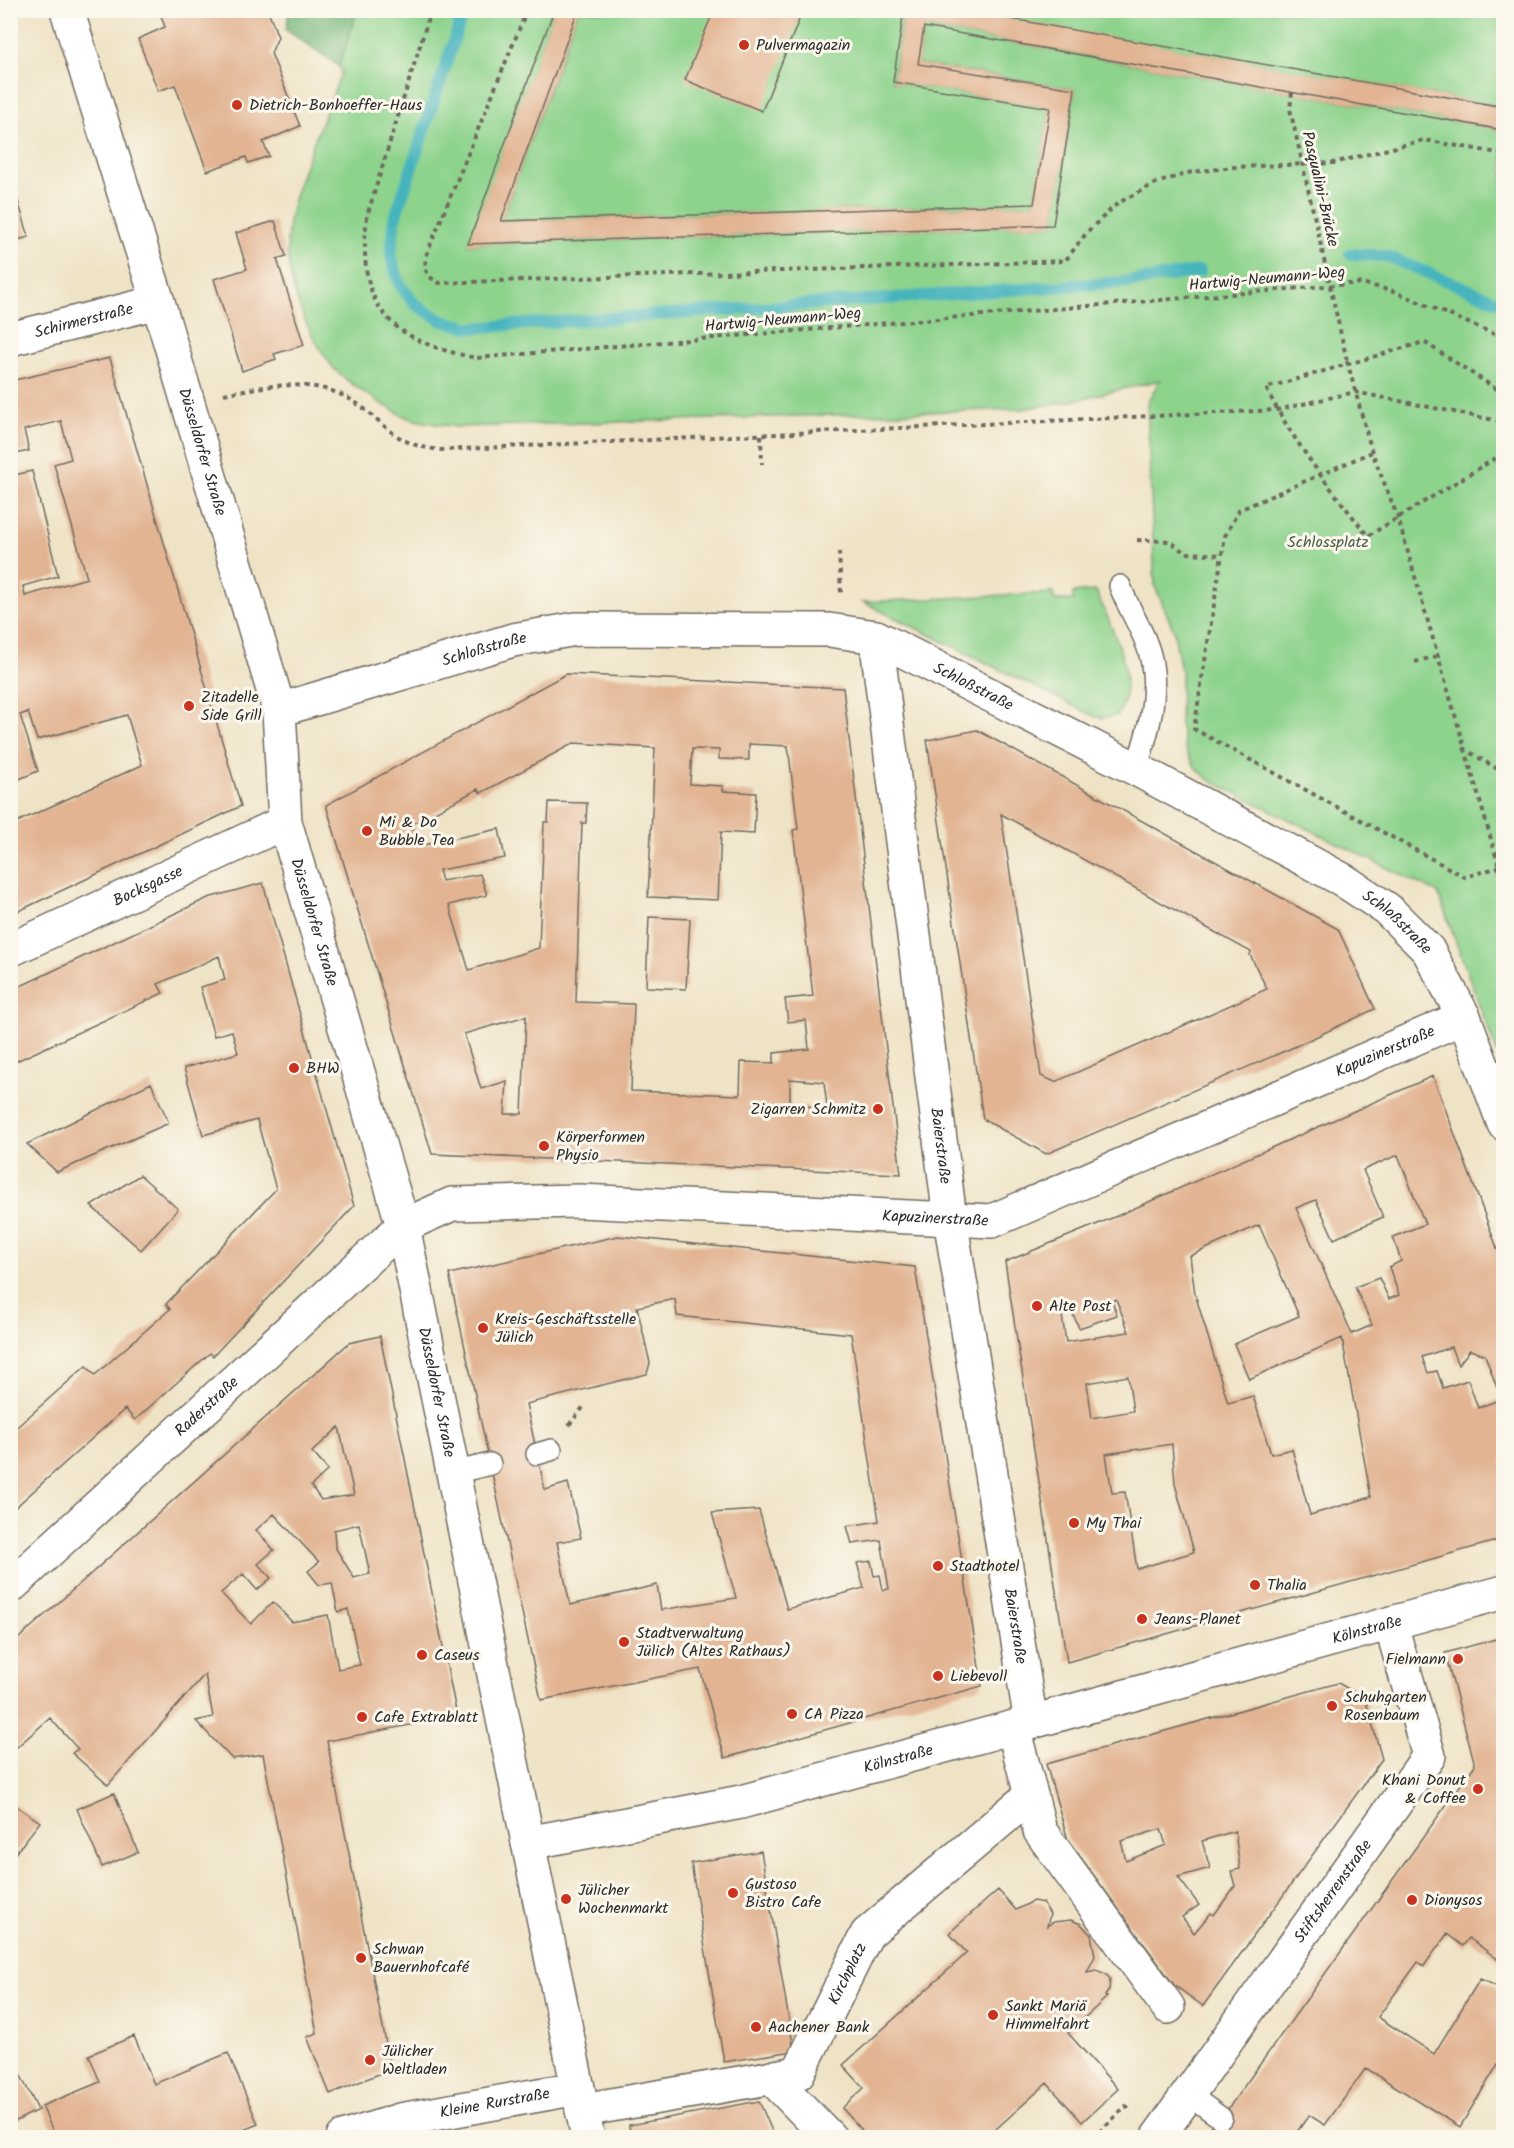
<svg xmlns="http://www.w3.org/2000/svg" width="1514" height="2148" font-family="Kalam,sans-serif">
	<style>
		.green { fill: #8dd38c; stroke: #5c7f5c; stroke-width: 1.5 }
		.forest { fill: #72b578; stroke: #4e7052; stroke-width: 1.5 }
		.lines { fill: none; stroke-linecap: round; stroke-linejoin: round }
		.stream { stroke: #44b4bd; stroke-width: 12 }
		.building { fill: #e2b492; fill-rule: evenodd }
		.lane-casing { stroke: #706b61; stroke-width: 24 }
		.street-casing { stroke: #706b61; stroke-width: 36 }
		.path { stroke: #706b61; stroke-width: 4; stroke-dasharray: 4.5 4.5; stroke-linecap: butt }
		.lane { stroke: #fff; stroke-width: 21 }
		.street { stroke: #fff; stroke-width: 33 }
		.path-bridge { stroke: #706b61; stroke-width: 4; stroke-dasharray: 4.5 4.5; stroke-linecap: butt }
		.poi-dot { fill: #c8321e; stroke: #fbf7ec; stroke-width: 2 }
		.labels { text-anchor: middle; dominant-baseline: central; stroke-width: 6; stroke-linejoin: round; paint-order: stroke }
		.poi-label { font-size: 16px; fill: #2b2b2b; stroke: #fbf7ec; text-anchor: start }
		.street-label { font-size: 16px; fill: #2b2b2b; stroke: #fbf7ec }
		.park-label { font-size: 16px; fill: #485d48; stroke: #fbf7ec }
	</style>
	<rect width="100%" height="100%" fill="#fbf7ec"/>
	<filter id="ink" filterUnits="userSpaceOnUse"><feTurbulence type="fractalNoise" baseFrequency=".0167" numOctaves="2"/><feDisplacementMap in="SourceGraphic" scale="12" xChannelSelector="R" yChannelSelector="G"/><feConvolveMatrix kernelMatrix="1 2 1 2 8 2 1 2 1" color-interpolation-filters="sRGB"/></filter>
	<filter id="wash" filterUnits="userSpaceOnUse"><feTurbulence type="fractalNoise" baseFrequency=".008" numOctaves="4" result="noise"/><feDisplacementMap in="SourceGraphic" scale="24" xChannelSelector="R" yChannelSelector="G"/><feGaussianBlur stdDeviation="1.35" result="paint"/><feColorMatrix in="noise" values="0 0 0 0 0 0 0 0 0 0 0 0 0 0 0 0 0 1.4 0 .05"/><feComposite in="paint" operator="in"/></filter>
	<g filter="url(#wash)">
		<rect width="100%" height="100%" fill="#efe3c6"/>
		<!-- green -->
		<path class="green" d="M357,11H554L469,244L1053,225L1075,89L918,64L924,27L1503,130V1069L1438,893L1209,780L1195,767L1186,751L1180,724L1181,672L1174,631L1155,586L1147,403L1160,380L1068,402L1022,409L457,427C438,424 417,423 400,414C381,404 345,382 332,366C304,329 283,277 288,229C294,181 324,120 341,73L339,66Z
			M578,11H904L893,82L1050,108L1034,204L501,221Z
			M961,11H1503V107Z
			M1096,591C1111,627 1140,677 1118,715L1104,718L1096,717L863,602L1053,593L1054,600H1073V593Z"/>
		<!-- forest -->
		<path class="forest" d="M289,11H357L339,66L286,30Z"/>
		<g class="lines">
			<!-- stream -->
			<path class="stream" d="M464,10L395,218L391,256L400,285L415,304L442,321L471,328L1138,281L1200,271
				M1350,254L1386,256L1504,304"/>
		</g>
		<g id="blocks">
			<!-- building -->
			<path class="building" d="M159,10H268L278,37L271,53L300,126L263,142L269,156L248,163L246,157L207,171L175,85L158,91L138,39L165,27Z
				M554,10H578L501,221L1034,204L1050,108L893,82L904,10H961L1503,107V130L924,27L918,64L1075,89L1053,225L468,244Z
				M714,10H803L762,111L685,80Z
				M10,175L29,237L10,242Z
				M275,221L286,256L277,259L304,345L274,354L276,359L242,371L214,279L247,269L236,233Z
				M110,358L241,806L10,915V825L142,765L127,715L37,740L28,712L20,715L38,771L10,783V476L32,471L58,576L23,586L25,596L87,578L54,464L71,459L61,421L24,430L29,451L10,455V381Z
				M566,674L843,688L901,1174L432,1154L326,805ZM574,743L655,748L648,897L718,900L721,832L754,834L756,793L723,791V786L690,784L692,749L719,750V759L749,760V744L788,746L798,829L793,830L813,996L785,999L788,1022L806,1020L809,1049L774,1053V1063L741,1062L740,1095L631,1091L634,1004L576,1002L582,823H586L587,803L549,802L548,822H544L539,948L469,970L449,905L487,895L480,874L442,881L439,870L505,858L499,829L419,846L412,824L478,789L481,793ZM526,1016L522,1114H505L507,1081L481,1089L464,1034ZM790,1079L824,1082L827,1107L790,1106Z
				M977,730L1338,929L1375,1009L1294,1047L1046,1154L983,1119L927,740ZM1001,814L1251,952L1250,955L1267,989L1055,1082L1041,1076Z
				M263,883L354,1206L213,1356L210,1353L135,1420L125,1409L10,1512V1433L86,1366L95,1375L170,1309L166,1304L276,1189L257,1120L203,1135L184,1068L238,1053L232,1031L214,1036L200,987L225,980L219,956L158,984L163,993L10,1064V991L208,898Z
				M649,917L690,919L686,989L646,987Z
				M1433,1076L1503,1264V1539L1067,1662L1005,1262L1117,1216ZM1398,1155L1425,1224L1393,1237L1401,1261L1389,1267L1399,1295L1389,1299L1379,1278L1355,1287L1372,1325L1352,1334L1296,1208L1316,1200L1334,1239L1383,1217L1363,1170ZM1259,1225L1299,1316L1234,1344L1249,1379L1342,1338L1371,1497L1310,1515L1292,1449L1271,1454L1253,1396L1228,1403L1195,1294L1190,1256ZM1116,1299L1129,1332L1066,1342L1061,1309L1069,1305L1079,1328L1117,1315L1112,1301ZM1451,1347L1458,1365L1470,1350L1485,1355L1501,1399L1478,1408L1468,1380L1443,1388L1437,1371L1428,1373L1422,1357ZM1128,1376L1133,1411L1092,1418L1087,1383ZM1172,1444L1175,1484L1194,1552L1137,1569L1125,1492L1112,1493L1106,1454Z
				M151,1083L169,1123L57,1172L27,1144Z
				M140,1175L178,1209L141,1250L91,1206Z
				M618,1236L915,1267L982,1686L725,1758L700,1669L541,1700L449,1274ZM675,1299L677,1316L851,1334L879,1521L847,1526L852,1544L881,1540L889,1589L883,1590L880,1575L874,1576L871,1561L857,1563L864,1588L787,1609L759,1510L712,1513L736,1598L661,1610L657,1585L570,1605L557,1542L581,1538L568,1483L545,1490L526,1404L647,1374L650,1363L637,1307Z
				M380,1336L457,1716L327,1741L391,2069L330,2094L307,2037L317,2033L263,1754L232,1759L196,1721L213,1717L205,1674L108,1785L72,1753L78,1749L50,1718L10,1753V1646L349,1343ZM339,1427L354,1495L321,1500L311,1486L328,1470L312,1452ZM274,1514L319,1562L308,1571L319,1585L332,1583L338,1612L348,1609L360,1665L338,1669L328,1615L292,1622L273,1602L251,1624L221,1593L243,1574L257,1590L271,1578L258,1564L274,1550L256,1530ZM359,1524L370,1574L354,1578L335,1547L334,1530Z
				M1503,1637V1963L1469,1938L1463,1946L1447,1934L1424,1966L1418,1962L1378,2017L1434,2054L1480,1979L1503,1989V2056L1460,2127L1366,2068L1325,2125L1309,2115L1294,2136L1296,2138H1207L1475,1765L1445,1653Z
				M1338,1683L1365,1698L1382,1759L1203,2006L1174,1985L1068,1840L1046,1764ZM1161,1829L1166,1845L1126,1861L1121,1841ZM1235,1831L1240,1869L1231,1871L1235,1886L1214,1915L1211,1913L1194,1933L1182,1917L1199,1905L1178,1877L1210,1868L1202,1841Z
				M114,1793L138,1852L102,1867L77,1809Z
				M10,1802L40,1822L10,1860Z
				M761,1851L794,2051L724,2062L691,1863Z
				M998,1890L1016,1910L1033,1901L1043,1903L1050,1914L1047,1926L1053,1922L1071,1920L1081,1924L1091,1935L1095,1956L1087,1972L1096,1970L1106,1974L1110,1979L1109,1990L1105,1996L1107,1997L1068,2033L1118,2089L1082,2122L1047,2083L986,2138H909L905,2133L901,2138H869L842,2108L864,2088L843,2065L967,1953L949,1933Z
				M134,2036L154,2084L228,2053L258,2124L225,2138H56L42,2106L100,2082L89,2055Z
				M10,2054L38,2110L10,2124Z
				M759,2101L775,2138H631L629,2125Z"/>
		</g>
	</g>
	<g filter="url(#ink)">
		<use href="#blocks" fill-opacity="0" stroke="#706b61" stroke-width="1.5"/>
		<g class="lines">
			<defs>
				<path id="lane" d="M1120,586C1129,611 1148,637 1152,664C1158,700 1147,736 1136,769
					M537,1454L551,1450
					M453,1473L490,1464
					M1188,2094L1221,2118"/>
				<g id="street">
					<path id="s1" d="M67,10L158,302L279,710L285,822L403,1226L588,2138"/>
					<path id="s2" d="M10,339L158,302"/>
					<path id="s3" d="M876,637L950,1218L1031,1723"/>
					<path id="s4" d="M279,710L513,640L576,629L829,630L876,637L1136,769L1343,880L1387,909L1428,950L1464,1017L1504,1124"/>
					<path id="s5" d="M10,950L285,822"/>
					<path id="s6" d="M10,1587L403,1226L452,1204L580,1201L992,1221L1464,1017"/>
					<path d="M1031,1795L1040,1831L1168,2007"/>
					<path id="s7" d="M528,1843L741,1802L1504,1592"/>
					<path d="M771,2077L830,2138"/>
					<path id="s8" d="M582,2110L798,2073L867,1934L1031,1795L1013,1728"/>
					<path id="s9" d="M343,2138L400,2120L578,2088"/>
					<path id="s10" d="M1157,2138L1429,1756L1391,1625"/>
				</g>
			</defs>
			<!-- lane casing -->
			<use href="#lane" class="lane-casing"/>
			<!-- street casing -->
			<use href="#street" class="street-casing"/>
			<!-- path -->
			<path class="path" d="M431,10L367,216C356,307 388,340 476,358L1361,283L1393,291L1504,338
				M527,10L426,256C424,270 426,276 439,283L1065,261L1088,231L1118,203L1156,183L1192,172L1235,167L1333,163L1424,140L1504,154
				M1347,361L1372,452L1398,518L1504,884
				M224,394C261,386 310,378 346,397C386,419 389,445 441,450L1277,410L1355,392L1504,422
				M1504,394L1424,342L1266,388C1293,442 1330,488 1368,536L1504,453
				M761,435L762,464
				M1372,452L1239,510L1225,536L1194,729L1465,877L1499,867
				M1137,540L1170,541L1185,553L1222,555
				M839,552L841,593
				M1415,662L1437,656
				M1463,748L1504,773
				M1494,854L1504,851
				M569,1425L585,1405
				M1093,2138L1126,2106L1130,2109"/>
			<!-- lane -->
			<use href="#lane" class="lane"/>
			<!-- street -->
			<use href="#street" class="street"/>
			<!-- path-bridge -->
			<path class="path-bridge" d="M1292,92L1290,109L1347,361"/>
		</g>
	</g>
	<!-- markers -->
	<g class="poi-dot">
		<circle cx="744" cy="45" r="6"/>
		<circle cx="237" cy="105" r="6"/>
		<circle cx="189" cy="706" r="6"/>
		<circle cx="367" cy="831" r="6"/>
		<circle cx="294" cy="1068" r="6"/>
		<circle cx="878" cy="1109" r="6"/>
		<circle cx="544" cy="1146" r="6"/>
		<circle cx="1037" cy="1306" r="6"/>
		<circle cx="483" cy="1328" r="6"/>
		<circle cx="1074" cy="1523" r="6"/>
		<circle cx="938" cy="1566" r="6"/>
		<circle cx="1255" cy="1585" r="6"/>
		<circle cx="1142" cy="1619" r="6"/>
		<circle cx="624" cy="1642" r="6"/>
		<circle cx="422" cy="1655" r="6"/>
		<circle cx="1458" cy="1659" r="6"/>
		<circle cx="938" cy="1676" r="6"/>
		<circle cx="1332" cy="1706" r="6"/>
		<circle cx="792" cy="1714" r="6"/>
		<circle cx="362" cy="1717" r="6"/>
		<circle cx="1478" cy="1789" r="6"/>
		<circle cx="733" cy="1893" r="6"/>
		<circle cx="566" cy="1899" r="6"/>
		<circle cx="1412" cy="1900" r="6"/>
		<circle cx="361" cy="1958" r="6"/>
		<circle cx="993" cy="2015" r="6"/>
		<circle cx="756" cy="2027" r="6"/>
		<circle cx="370" cy="2060" r="6"/>
	</g>
	<g class="labels">
		<!-- poi labels -->
		<g class="poi-label">
			<text x="756" y="45">Pulvermagazin</text>
			<text x="249" y="105">Dietrich-Bonhoeffer-Haus</text>
			<text x="201" y="697">Zitadelle<tspan x="201" dy="18">Side Grill</tspan></text>
			<text x="379" y="822">Mi &amp; Do<tspan x="379" dy="18">Bubble Tea</tspan></text>
			<text x="306" y="1068">BHW</text>
			<text x="866" y="1109" text-anchor="end">Zigarren Schmitz</text>
			<text x="556" y="1137">Körperformen<tspan x="556" dy="18">Physio</tspan></text>
			<text x="1049" y="1306">Alte Post</text>
			<text x="495" y="1319">Kreis-Geschäftsstelle<tspan x="495" dy="18">Jülich</tspan></text>
			<text x="1086" y="1523">My Thai</text>
			<text x="950" y="1566">Stadthotel</text>
			<text x="1267" y="1585">Thalia</text>
			<text x="1154" y="1619">Jeans-Planet</text>
			<text x="636" y="1633">Stadtverwaltung<tspan x="636" dy="18">Jülich (Altes Rathaus)</tspan></text>
			<text x="434" y="1655">Caseus</text>
			<text x="1446" y="1659" text-anchor="end">Fielmann</text>
			<text x="950" y="1676">Liebevoll</text>
			<text x="1344" y="1697">Schuhgarten<tspan x="1344" dy="18">Rosenbaum</tspan></text>
			<text x="804" y="1714">CA Pizza</text>
			<text x="374" y="1717">Cafe Extrablatt</text>
			<text x="1466" y="1780" text-anchor="end">Khani Donut<tspan x="1466" dy="18">&amp; Coffee</tspan></text>
			<text x="745" y="1884">Gustoso<tspan x="745" dy="18">Bistro Cafe</tspan></text>
			<text x="578" y="1890">Jülicher<tspan x="578" dy="18">Wochenmarkt</tspan></text>
			<text x="1424" y="1900">Dionysos</text>
			<text x="373" y="1949">Schwan<tspan x="373" dy="18">Bauernhofcafé</tspan></text>
			<text x="1005" y="2006">Sankt Mariä<tspan x="1005" dy="18">Himmelfahrt</tspan></text>
			<text x="768" y="2027">Aachener Bank</text>
			<text x="382" y="2051">Jülicher<tspan x="382" dy="18">Weltladen</tspan></text>
		</g>
		<!-- street labels -->
		<g class="street-label">
			<text transform="translate(1320 189) rotate(77)">Pasqualini-Brücke</text>
			<text transform="translate(1267 279) rotate(-5)">Hartwig-Neumann-Weg</text>
			<text stroke="none"><textPath href="#s2" startOffset="76">Schirmerstraße</textPath></text>
			<text transform="translate(783 320) rotate(-5)">Hartwig-Neumann-Weg</text>
			<text stroke="none"><textPath href="#s1" startOffset="462">Düsseldorfer Straße</textPath></text>
			<text stroke="none"><textPath href="#s4" startOffset="214">Schloßstraße</textPath></text>
			<text stroke="none"><textPath href="#s4" startOffset="718">Schloßstraße</textPath></text>
			<text stroke="none"><textPath href="#s5" startOffset="152">Bocksgasse</textPath></text>
			<text stroke="none"><textPath href="#s1" startOffset="948">Düsseldorfer Straße</textPath></text>
			<text stroke="none"><textPath href="#s4" startOffset="1204">Schloßstraße</textPath></text>
			<text stroke="none"><textPath href="#s6" startOffset="1556">Kapuzinerstraße</textPath></text>
			<text stroke="none"><textPath href="#s3" startOffset="513">Baierstraße</textPath></text>
			<text stroke="none"><textPath href="#s6" startOffset="1071">Kapuzinerstraße</textPath></text>
			<text stroke="none"><textPath href="#s1" startOffset="1434">Düsseldorfer Straße</textPath></text>
			<text stroke="none"><textPath href="#s6" startOffset="267">Raderstraße</textPath></text>
			<text stroke="none"><textPath href="#s3" startOffset="999">Baierstraße</textPath></text>
			<text stroke="none"><textPath href="#s7" startOffset="866">Kölnstraße</textPath></text>
			<text stroke="none"><textPath href="#s7" startOffset="380">Kölnstraße</textPath></text>
			<text stroke="none"><textPath href="#s10" startOffset="303">Stiftsherrenstraße</textPath></text>
			<text stroke="none"><textPath href="#s8" startOffset="330">Kirchplatz</textPath></text>
			<text stroke="none"><textPath href="#s9" startOffset="156">Kleine Rurstraße</textPath></text>
		</g>
		<!-- park labels -->
		<g class="park-label">
			<text x="1328" y="542">Schlossplatz</text>
		</g>
	</g>
	<!-- margin -->
	<rect width="1514" height="2148" fill="none" stroke="#fbf7ec" stroke-width="36"/>
</svg>
